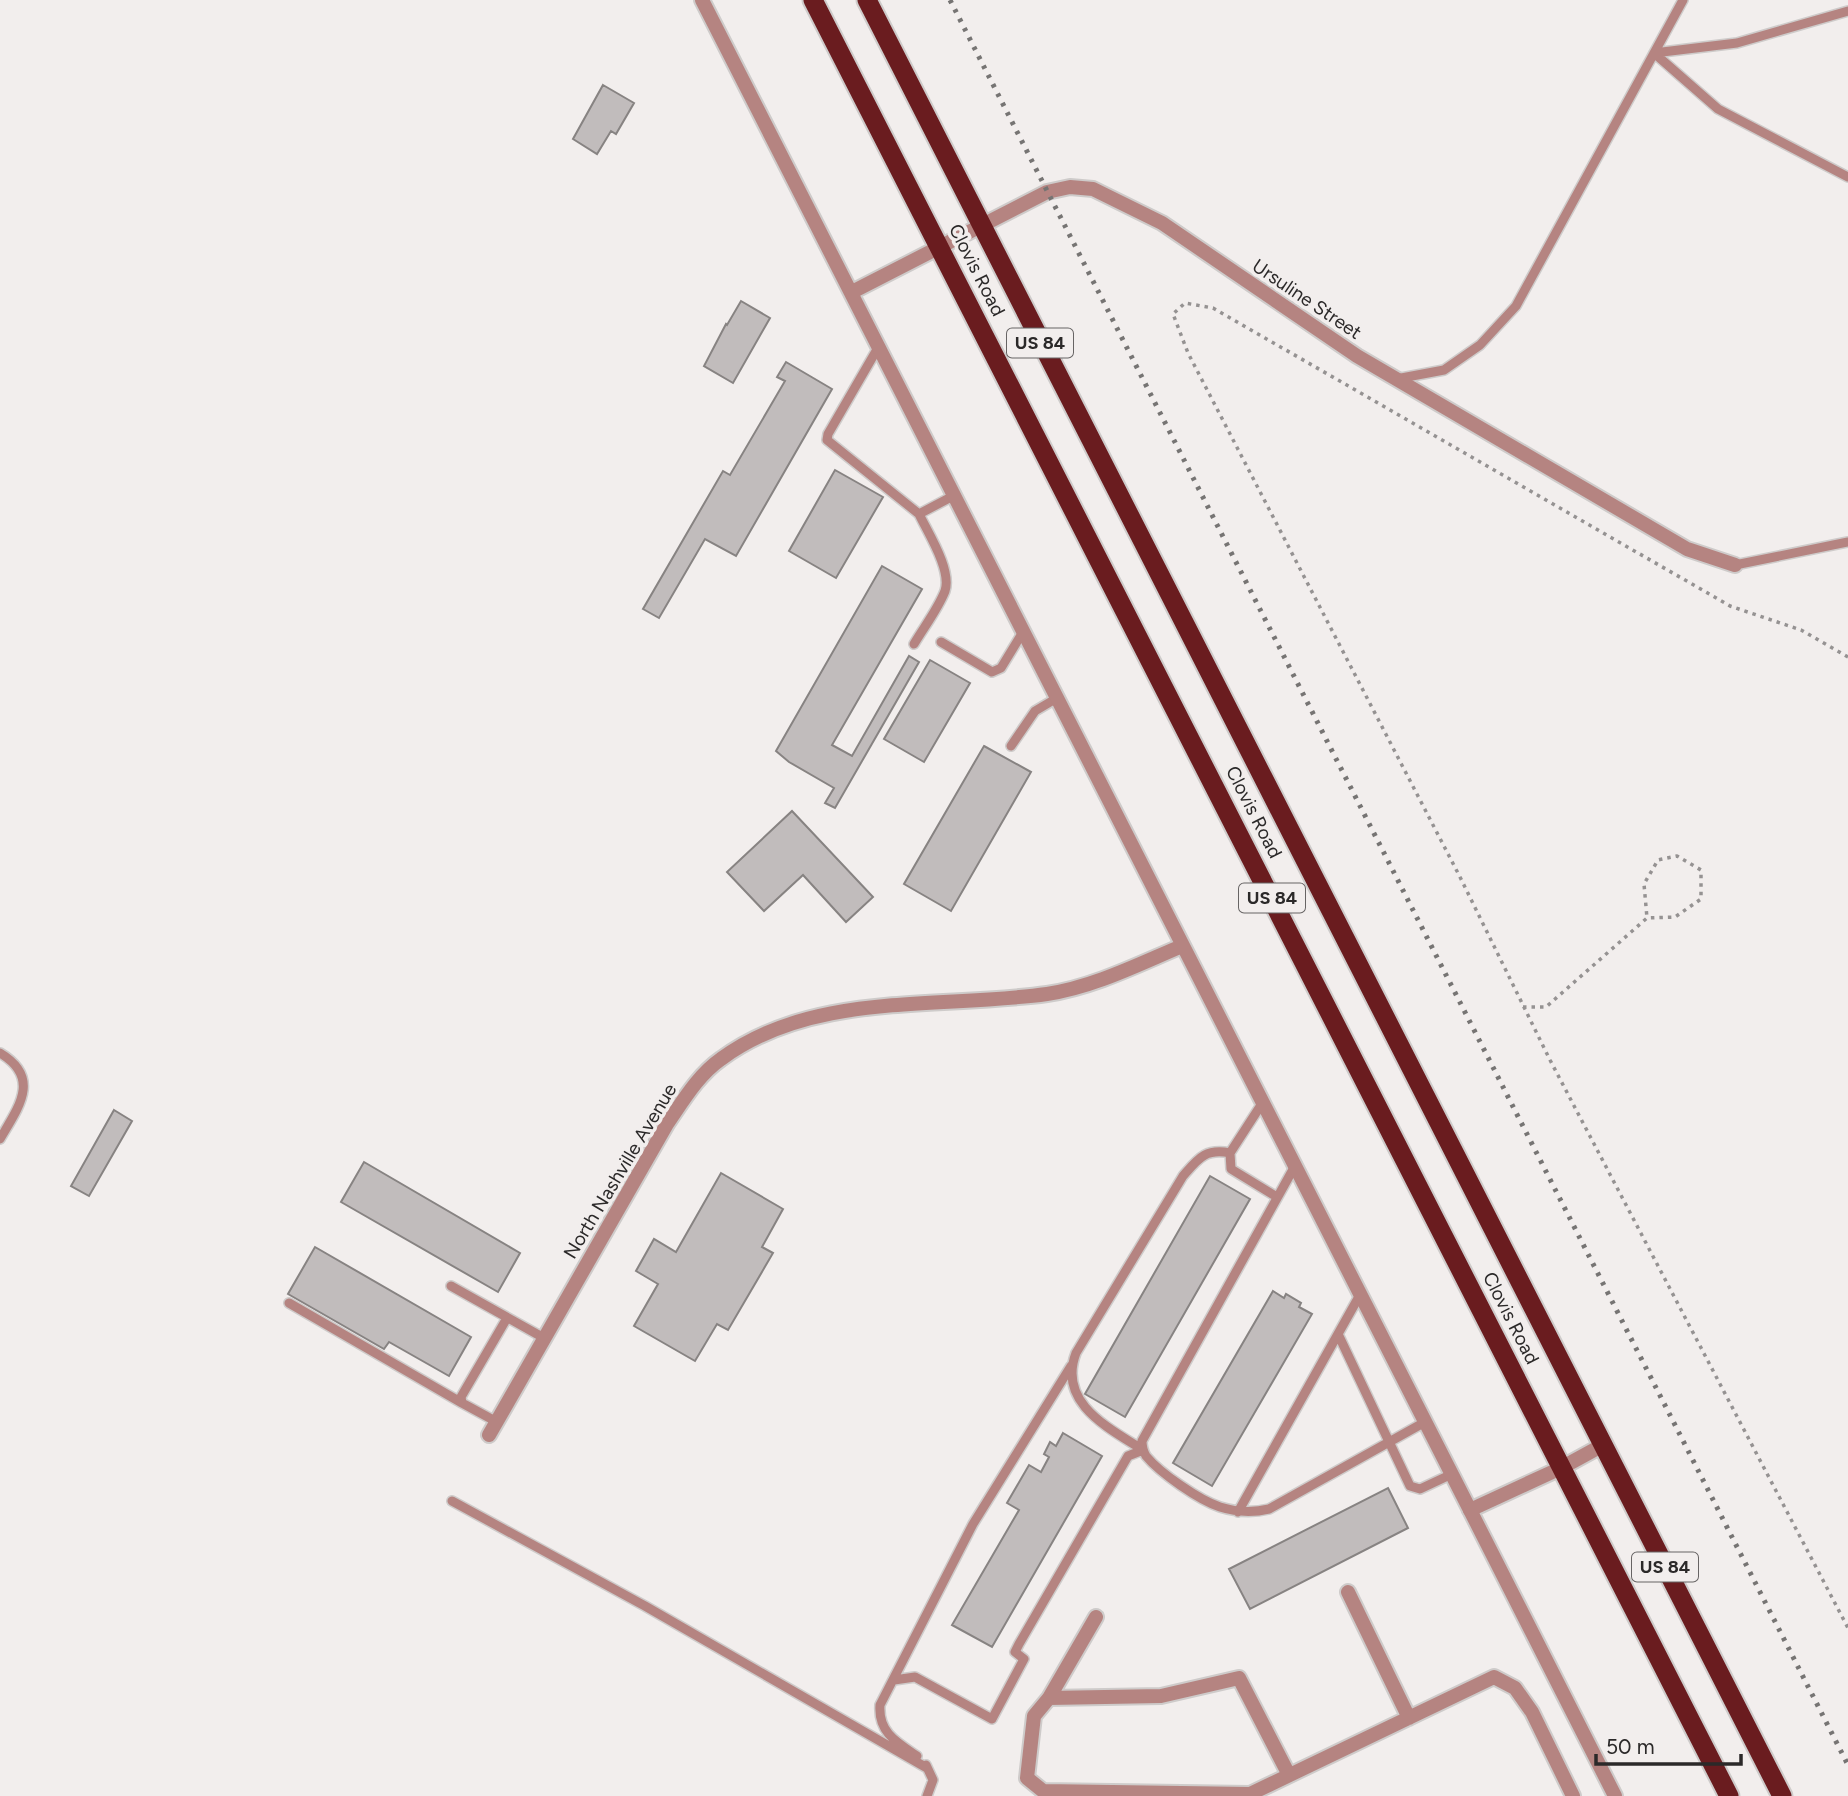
<svg xmlns="http://www.w3.org/2000/svg" width="1848" height="1796" font-family="Figtree,sans-serif">
	<style>
		.building { fill: #c1bcbc; stroke: #878382; stroke-width: 2 }
		.lines { fill: none; stroke-linecap: round; stroke-linejoin: round }
		.service-casing { stroke: #cecbca; stroke-width: 12 }
		.minor-casing { stroke: #cecbca; stroke-width: 18 }
		.tertiary-casing { stroke: #cecbca; stroke-width: 18 }
		.trunk-casing { stroke: #cecbca; stroke-width: 23 }
		.path { stroke: #959292; stroke-width: 3.5; stroke-dasharray: 3.5 5; stroke-linecap: butt }
		.service { stroke: #b58481; stroke-width: 9 }
		.minor { stroke: #b58481; stroke-width: 14 }
		.tertiary { stroke: #b58481; stroke-width: 14 }
		.trunk { stroke: #6a1c1f; stroke-width: 19 }
		.rail { stroke: #767473; stroke-width: 5; stroke-dasharray: 3.5 7; stroke-linecap: butt }
		.labels { text-anchor: middle; dominant-baseline: central; stroke-width: 7; stroke-linejoin: round; paint-order: stroke }
		.shield { fill: #f2eeed; stroke: #676464; stroke-width: 2 }
		.shield-label { font-size: 18px; font-weight: bold; fill: #2b2929 }
		.street-label { font-size: 19px; fill: #2b2929; stroke: #f2eeed }
	</style>
	<rect width="100%" height="100%" fill="#f2eeed"/>
	<!-- building -->
	<path class="building" d="M603,85L634,103L616,134L611,131L597,154L573,139Z
		M741,301L770,318L733,383L704,366L726,324L727,325Z
		M786,362L832,389L736,556L705,539L659,618L643,609L723,471L730,475L785,381L777,377Z
		M835,470L883,497L836,578L789,551Z
		M882,566L922,589L832,745L852,756L909,656L919,662L835,808L825,803L834,788L789,762L776,751Z
		M930,660L970,683L924,762L884,739Z
		M984,746L1031,772L951,911L904,884Z
		M792,811L873,897L846,922L803,875L764,911L727,872Z
		M114,1110L132,1121L89,1196L71,1186Z
		M364,1162L520,1253L498,1292L341,1202Z
		M721,1173L783,1209L762,1247L773,1253L728,1330L717,1324L695,1361L634,1326L658,1284L636,1271L654,1239L676,1252Z
		M1210,1176L1250,1199L1125,1417L1085,1394Z
		M315,1247L471,1337L449,1376L389,1342L384,1349L288,1294Z
		M1273,1291L1284,1298L1286,1294L1301,1303L1299,1307L1312,1314L1212,1486L1173,1463Z
		M1063,1433L1102,1456L992,1647L952,1625L1019,1510L1007,1503L1029,1465L1041,1472L1049,1457L1044,1454L1050,1442L1056,1446Z
		M1388,1488L1408,1528L1250,1609L1229,1569Z"/>
	<g class="lines">
		<defs>
			<path id="service" d="M1654,53L1718,109L1848,177
				M1654,53L1737,43L1848,11
				M879,346L828,434L827,440L919,514L955,495
				M1396,379L1444,370L1480,345L1516,306L1683,0
				M1735,565L1848,542
				M941,642L992,672L1001,668L1023,632
				M914,644C924,627 938,609 945,591C952,570 928,533 919,514
				M1011,746L1035,711L1057,698
				M0,1053C42,1078 18,1108 0,1139
				M1263,1102L1230,1153L1231,1169L1277,1197
				M1296,1164L1142,1441C1142,1447 1143,1451 1146,1456C1160,1473 1199,1500 1220,1507C1236,1512 1252,1513 1269,1509L1425,1422
				M451,1286L544,1338
				M289,1303L462,1403
				M1338,1334L1410,1486L1420,1489L1452,1474
				M497,1422L462,1403L461,1397L507,1318
				M1143,1450C1109,1428 1057,1403 1076,1353L1183,1176C1198,1159 1205,1148 1230,1153
				M452,1501L645,1606L927,1768
				M1238,1512L1361,1293
				M894,1680L915,1677L992,1719L1024,1659L1015,1652L1019,1644L1128,1456L1143,1450
				M917,1756C896,1742 878,1732 880,1705L973,1524L1071,1366
				M926,1765L933,1780L927,1796"/>
			<path id="minor" d="M702,0L1470,1510
				M852,292L1047,192L1070,187L1093,189L1162,223L1357,356L1687,549L1735,565
				M489,1435L667,1124C683,1101 698,1075 721,1059C813,991 939,1009 1047,994C1094,987 1139,964 1182,946
				M1348,1592L1409,1718
				M1049,1698L1096,1617
				M1289,1775L1239,1678L1161,1696L1049,1698L1034,1716L1027,1778L1043,1791L1250,1794L1494,1677L1515,1688L1532,1712L1573,1796"/>
			<path id="tertiary" d="M1603,1445L1561,1468L1470,1510L1615,1796"/>
			<path id="trunk" d="M813,0L1729,1796
				M867,0L1782,1796"/>
		</defs>
		<!-- service casing -->
		<use href="#service" class="service-casing"/>
		<!-- minor casing -->
		<use href="#minor" class="minor-casing"/>
		<!-- tertiary casing -->
		<use href="#tertiary" class="tertiary-casing"/>
		<!-- trunk casing -->
		<use href="#trunk" class="trunk-casing"/>
		<!-- path -->
		<path class="path" d="M1848,657L1801,630L1730,606L1213,308L1185,303L1173,314L1188,353L1460,877L1550,1060L1848,1628
			M1523,1007H1546L1647,918L1675,917L1701,899V870L1677,856L1658,860L1644,884L1647,918"/>
		<!-- service -->
		<use href="#service" class="service"/>
		<!-- minor -->
		<use href="#minor" class="minor"/>
		<!-- tertiary -->
		<use href="#tertiary" class="tertiary"/>
		<!-- trunk -->
		<use href="#trunk" class="trunk"/>
		<!-- rail -->
		<path class="rail" d="M950,0L1848,1765"/>
	</g>
	<g class="labels">
		<!-- shield labels -->
		<g class="shield">
			<rect x="1007" y="328.5" width="66" height="29" rx="5"/>
			<rect x="1239" y="883.5" width="66" height="29" rx="5"/>
			<rect x="1632" y="1552.5" width="66" height="29" rx="5"/>
		</g>
		<g class="shield-label">
			<text x="1040" y="343">US 84</text>
			<text x="1272" y="898">US 84</text>
			<text x="1665" y="1567">US 84</text>
		</g>
		<!-- street labels -->
		<g class="street-label">
			<text transform="translate(977 270) rotate(63)">Clovis Road</text>
			<text transform="translate(1307 299) rotate(34)">Ursuline Street</text>
			<text transform="translate(1254 812) rotate(63)">Clovis Road</text>
			<text transform="translate(620 1171) rotate(-59)">North Nashville Avenue</text>
			<text transform="translate(1511 1318) rotate(63)">Clovis Road</text>
		</g>
	</g>
	<!-- scale -->
	<path d="M1596 1754v10h145v-10" fill="none" stroke="#2b2929" stroke-width="3.5"/>
	<text x="1606" y="1754" font-size="21" fill="#2b2929" stroke="#f2eeed" stroke-width="5" paint-order="stroke">50 m</text>
</svg>
